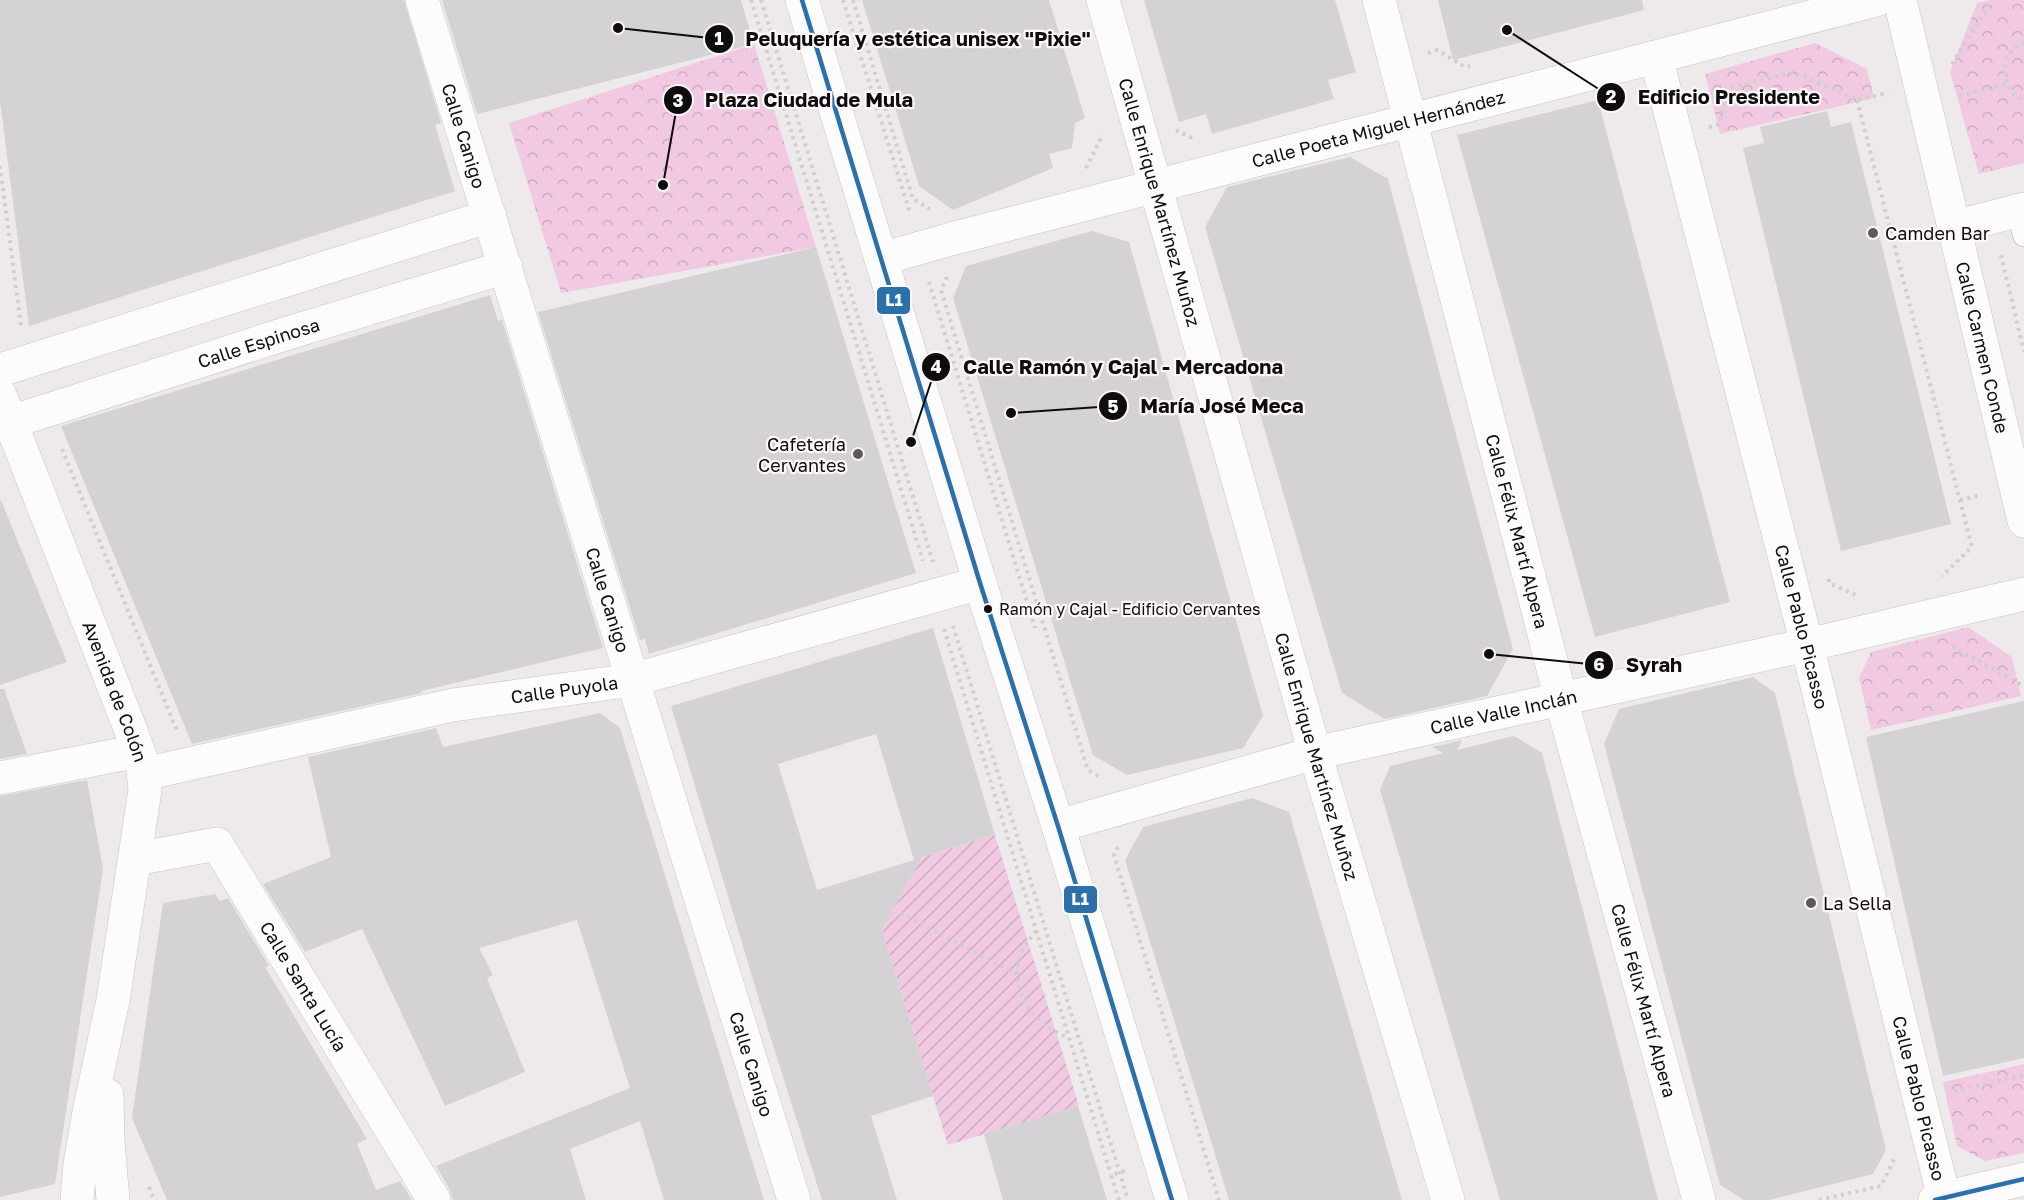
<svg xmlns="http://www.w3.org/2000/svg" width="2024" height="1200" font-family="'Golos Text',sans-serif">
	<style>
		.park { fill: url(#park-crowns) }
		.garden { fill: url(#garden-furrows) }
		.building { fill: #d4d2d4; fill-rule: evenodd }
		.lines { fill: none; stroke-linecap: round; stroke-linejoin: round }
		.lane-casing { stroke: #c8c5c7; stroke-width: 24 }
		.street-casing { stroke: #c8c5c7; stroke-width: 34 }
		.secondary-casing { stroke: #c8c5c7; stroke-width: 34 }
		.primary-casing { stroke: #c8c5c7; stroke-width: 34 }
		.path { stroke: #cfcfcf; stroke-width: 4; stroke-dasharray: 3 4.5; stroke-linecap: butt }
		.lane { stroke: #fcfcfc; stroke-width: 22 }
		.street { stroke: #fcfcfc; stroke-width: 33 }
		.secondary { stroke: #fcfcfc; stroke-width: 33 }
		.primary { stroke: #fcfcfc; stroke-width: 33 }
		.bus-1-casing { stroke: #fcf7fa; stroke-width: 9 }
		.bus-1 { stroke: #2b70a9; stroke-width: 4.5 }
		.poi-dot { fill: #5c5a5b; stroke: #fcf7fa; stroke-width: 2 }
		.bus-dot { fill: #0e0c0d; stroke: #fcf7fa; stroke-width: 2 }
		.labels { text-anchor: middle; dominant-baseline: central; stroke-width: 4.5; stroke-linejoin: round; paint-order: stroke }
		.bus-label { font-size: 16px; fill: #0e0c0d; stroke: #fcf7fa; text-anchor: start }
		.street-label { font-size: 18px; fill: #0e0c0d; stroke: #fcf7fa }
		.poi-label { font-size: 18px; fill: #0e0c0d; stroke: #fcf7fa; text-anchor: start }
		.leader { fill: none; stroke: #0e0c0d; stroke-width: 2 }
		.callout-dot { fill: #0e0c0d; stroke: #fcf7fa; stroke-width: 2 }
		.mark-label { font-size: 18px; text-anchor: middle; font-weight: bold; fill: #fff }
		.callout-label { font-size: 20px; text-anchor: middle; font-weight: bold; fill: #0e0c0d; stroke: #fcf7fa; stroke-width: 4.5; stroke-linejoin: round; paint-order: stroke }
		.line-badge { stroke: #fcf7fa; stroke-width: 2 }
		.badge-label { font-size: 16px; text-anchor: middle; font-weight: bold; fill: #fff }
	</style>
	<defs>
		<pattern id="park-crowns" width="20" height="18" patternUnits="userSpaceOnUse" patternTransform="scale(1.5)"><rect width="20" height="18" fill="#f1cae2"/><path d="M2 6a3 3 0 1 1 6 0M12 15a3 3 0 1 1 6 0" fill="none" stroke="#cdacc1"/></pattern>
		<pattern id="garden-furrows" width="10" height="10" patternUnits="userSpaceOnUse" patternTransform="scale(1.5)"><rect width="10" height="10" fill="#f1cae2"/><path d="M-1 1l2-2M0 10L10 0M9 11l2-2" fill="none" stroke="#cdacc1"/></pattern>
	</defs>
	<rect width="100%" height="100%" fill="#eeeaec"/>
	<!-- park -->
	<path class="park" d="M1990,0H2024V163L1979,174L1950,72L1977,3Z
		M1815,43L1867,69L1874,98L1720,134L1705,74Z
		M754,44L816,247L561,293L509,123Z
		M1968,627L2012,657L2021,696L1871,730L1859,678L1871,652Z
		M2024,1064V1153L1985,1161L1957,1146L1943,1082Z"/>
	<!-- garden -->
	<path class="garden" d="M995,835L1079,1106L948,1145L882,930L922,857Z"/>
	<!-- building -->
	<path class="building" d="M0,0H404L441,123L435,125L455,191L29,326L0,101Z
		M442,0H741L754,44L477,114Z
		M862,0H1049L1085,118L1075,123L1072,148L1049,154L1053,168L953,210L919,186Z
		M1144,0H1335L1356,72L1328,80L1334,99L1212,134L1206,114L1179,122Z
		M1438,0H1642L1644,10L1453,60Z
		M1598,100L1730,602L1595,637L1457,135Z
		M1827,111L1831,127L1851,122L1951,524L1841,551L1743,148L1764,143L1760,127Z
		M1350,157L1388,179L1513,649L1487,696L1385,719L1342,693L1205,227L1227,187Z
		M1092,231L1129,242L1263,716L1243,748L1127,775L1093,755L953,298L966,266Z
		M816,247L916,573L649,654L645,639L640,640L538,312Z
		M490,295L498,321L502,320L603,648L421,691L422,693L192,744L61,426Z
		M1,500L67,662L0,685V501Z
		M933,628L995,835L922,857L882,930L933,1096L871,1116L897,1200H822L765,1020L671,706ZM876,734L914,860L817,890L778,764Z
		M1753,677L1775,693L1886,1150L1873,1174L1769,1200H1744L1720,1185L1604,744L1619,709Z
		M0,689H4L27,754L0,759Z
		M2024,701V1058L1943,1076L1866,737Z
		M600,713L620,728L764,1200H664L640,1121L570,1149L586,1200H453L450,1190L436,1166L630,1088L577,920L479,948L493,975L487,978L525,1072L445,1106L362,929L305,952L263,884L331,857L308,757L436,728L443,747Z
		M1514,736L1542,753L1658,1200H1500L1380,790L1390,766L1443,753L1432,747L1462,740L1457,750Z
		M87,780L103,869L55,1184L0,1197V796Z
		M1252,798L1289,812L1402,1200H1229L1125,860L1143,827Z
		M215,894L220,901L228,898L269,966L265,967L367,1139L357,1144L376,1190L400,1181L412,1200H167L132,1118L163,903Z
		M1078,1106L1107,1200H1003L984,1134Z"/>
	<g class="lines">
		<defs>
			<path id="lane" d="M2018,211L2024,235"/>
			<g id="street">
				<path id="s1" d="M422,0L794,1200"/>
				<path id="s2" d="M1103,0L1315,753L1448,1200"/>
				<path id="s3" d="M1379,0L1561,699L1699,1200"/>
				<path id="s4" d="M1900,0L2024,521"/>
				<path id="s5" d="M1656,57L1807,645L1944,1198"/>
				<path d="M1955,227L2024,209"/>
				<path id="s6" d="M881,259L951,239L1876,0"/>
				<path d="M0,370L490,216"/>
				<path id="s7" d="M11,422L288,333L506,267"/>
				<path id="s8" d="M144,774L453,705L632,680L980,583"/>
				<path d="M0,778L138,751"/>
				<path id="s9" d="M1058,826L1315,753L1807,645L2024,594"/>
				<path id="s10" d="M135,859L217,844L434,1200"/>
			</g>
			<path id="secondary" d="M802,0L980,583L1058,826L1172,1200"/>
			<g id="primary">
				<path id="s11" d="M0,395L133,736L142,762L145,790L113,1000L89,1112L80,1164L77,1200"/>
				<path d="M107,1095L108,1142L113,1200"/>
				<path d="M1935,1200L2024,1179"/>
			</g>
		</defs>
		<!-- lane casing -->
		<use href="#lane" class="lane-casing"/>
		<!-- street casing -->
		<use href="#street" class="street-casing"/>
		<!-- secondary casing -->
		<use href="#secondary" class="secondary-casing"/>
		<!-- primary casing -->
		<use href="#primary" class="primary-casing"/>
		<!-- path -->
		<path class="path" d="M751,0L923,561
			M761,0L933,562
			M843,0L910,213
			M853,0L913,199L930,209
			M2024,42C1997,55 2000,88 2024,102
			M1428,53L1437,50L1465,67L1470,66
			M1952,64L1992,0
			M1959,96L2007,84
			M1857,100L1972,547L1942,576
			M1709,127L1720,124L1726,89L1794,72L1857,100L1888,93
			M1176,130L1194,139
			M0,166L21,326
			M1086,168L1103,134
			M2001,255L2024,352
			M947,277L941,290L1088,770L1100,777
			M929,282L1035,628
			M62,449L177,731
			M1960,500L1982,495
			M1829,579V583L1858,596
			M953,626L1128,1200
			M944,629L1111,1175
			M1954,645L1956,649L2024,686
			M1118,847L1114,855L1219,1200
			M901,913L1017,975
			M1036,931C1029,940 1021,949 1019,960C1011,994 1036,1026 1067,1037
			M1954,1091L2024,1075
			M149,1187L154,1200
			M1119,1200L1111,1175L1128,1170
			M1819,1200L1881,1186L1896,1155"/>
		<!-- lane -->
		<use href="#lane" class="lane"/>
		<!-- street -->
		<use href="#street" class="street"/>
		<!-- secondary -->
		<use href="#secondary" class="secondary"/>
		<!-- primary -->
		<use href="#primary" class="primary"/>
		<defs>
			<path id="bus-1" d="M802,0L980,583L1058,826L1172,1200
				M1935,1200L2024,1179"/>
		</defs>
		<!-- bus-1 casing -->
		<use href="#bus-1" class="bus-1-casing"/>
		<!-- bus-1 -->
		<use href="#bus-1" class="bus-1"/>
	</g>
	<!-- markers -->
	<g class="poi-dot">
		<circle cx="1873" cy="233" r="6"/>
		<circle cx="858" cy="454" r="6"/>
		<circle cx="1811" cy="903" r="6"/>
	</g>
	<circle class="bus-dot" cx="988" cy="609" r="5"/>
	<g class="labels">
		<!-- bus labels -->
		<g class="bus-label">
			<text x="999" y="609">Ramón y Cajal - Edificio Cervantes</text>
		</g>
		<!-- street labels -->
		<g class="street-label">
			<text stroke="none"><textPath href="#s6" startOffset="514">Calle Poeta Miguel Hernández</textPath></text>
			<text stroke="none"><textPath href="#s1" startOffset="142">Calle Canigo</textPath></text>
			<text stroke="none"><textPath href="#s2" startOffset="210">Calle Enrique Martínez Muñoz</textPath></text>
			<text stroke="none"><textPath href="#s7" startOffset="260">Calle Espinosa</textPath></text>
			<text stroke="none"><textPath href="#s4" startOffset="357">Calle Carmen Conde</textPath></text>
			<text stroke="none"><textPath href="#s3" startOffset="549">Calle Félix Martí Alpera</textPath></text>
			<text stroke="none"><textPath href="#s1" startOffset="628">Calle Canigo</textPath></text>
			<text stroke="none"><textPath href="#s5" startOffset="588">Calle Pablo Picasso</textPath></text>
			<text stroke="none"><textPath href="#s8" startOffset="429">Calle Puyola</textPath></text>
			<text stroke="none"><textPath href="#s11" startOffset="318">Avenida de Colón</textPath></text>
			<text stroke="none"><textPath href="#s9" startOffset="460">Calle Valle Inclán</textPath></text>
			<text stroke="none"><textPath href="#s2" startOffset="786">Calle Enrique Martínez Muñoz</textPath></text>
			<text stroke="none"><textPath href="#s10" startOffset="250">Calle Santa Lucía</textPath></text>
			<text stroke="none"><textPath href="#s3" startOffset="1035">Calle Félix Martí Alpera</textPath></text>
			<text stroke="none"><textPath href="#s1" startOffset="1114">Calle Canigo</textPath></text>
			<text stroke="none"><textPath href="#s5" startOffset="1074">Calle Pablo Picasso</textPath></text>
		</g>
		<!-- poi labels -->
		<g class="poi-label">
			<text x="1885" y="233">Camden Bar</text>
			<text x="846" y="444" text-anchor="end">Cafetería<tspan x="846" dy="21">Cervantes</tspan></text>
			<text x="1823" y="903">La Sella</text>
		</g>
	</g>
	<!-- callouts -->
	<path class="leader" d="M618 28L719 39M1507 30L1611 97M663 185L678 100M911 442L936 367M1011 413L1113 406M1489 654L1599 665"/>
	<g class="callout-dot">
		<circle cx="618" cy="28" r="6"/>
		<circle cx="1507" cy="30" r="6"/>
		<circle cx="663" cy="185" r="6"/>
		<circle cx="911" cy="442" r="6"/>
		<circle cx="1011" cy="413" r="6"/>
		<circle cx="1489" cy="654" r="6"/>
		<circle cx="719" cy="39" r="15"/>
		<circle cx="1611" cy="97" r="15"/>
		<circle cx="678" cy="100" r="15"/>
		<circle cx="936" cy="367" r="15"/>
		<circle cx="1113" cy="406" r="15"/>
		<circle cx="1599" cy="665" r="15"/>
	</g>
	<g class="mark-label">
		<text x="719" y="45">1</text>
		<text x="1611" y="103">2</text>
		<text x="678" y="107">3</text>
		<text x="936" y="373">4</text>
		<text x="1113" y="413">5</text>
		<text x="1599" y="671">6</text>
	</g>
	<g class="callout-label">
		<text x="918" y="46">Peluquería y estética unisex "Pixie"</text>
		<text x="1729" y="104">Edificio Presidente</text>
		<text x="809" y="107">Plaza Ciudad de Mula</text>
		<text x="1123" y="374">Calle Ramón y Cajal - Mercadona</text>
		<text x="1222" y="413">María José Meca</text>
		<text x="1654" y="672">Syrah</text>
	</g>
	<g class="line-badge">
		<rect x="876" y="286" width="35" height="29" rx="6" fill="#2b70a9"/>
		<rect x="1063" y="885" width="35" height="29" rx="6" fill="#2b70a9"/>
	</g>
	<g class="badge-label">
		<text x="894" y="306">L1</text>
		<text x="1080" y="905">L1</text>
	</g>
</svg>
